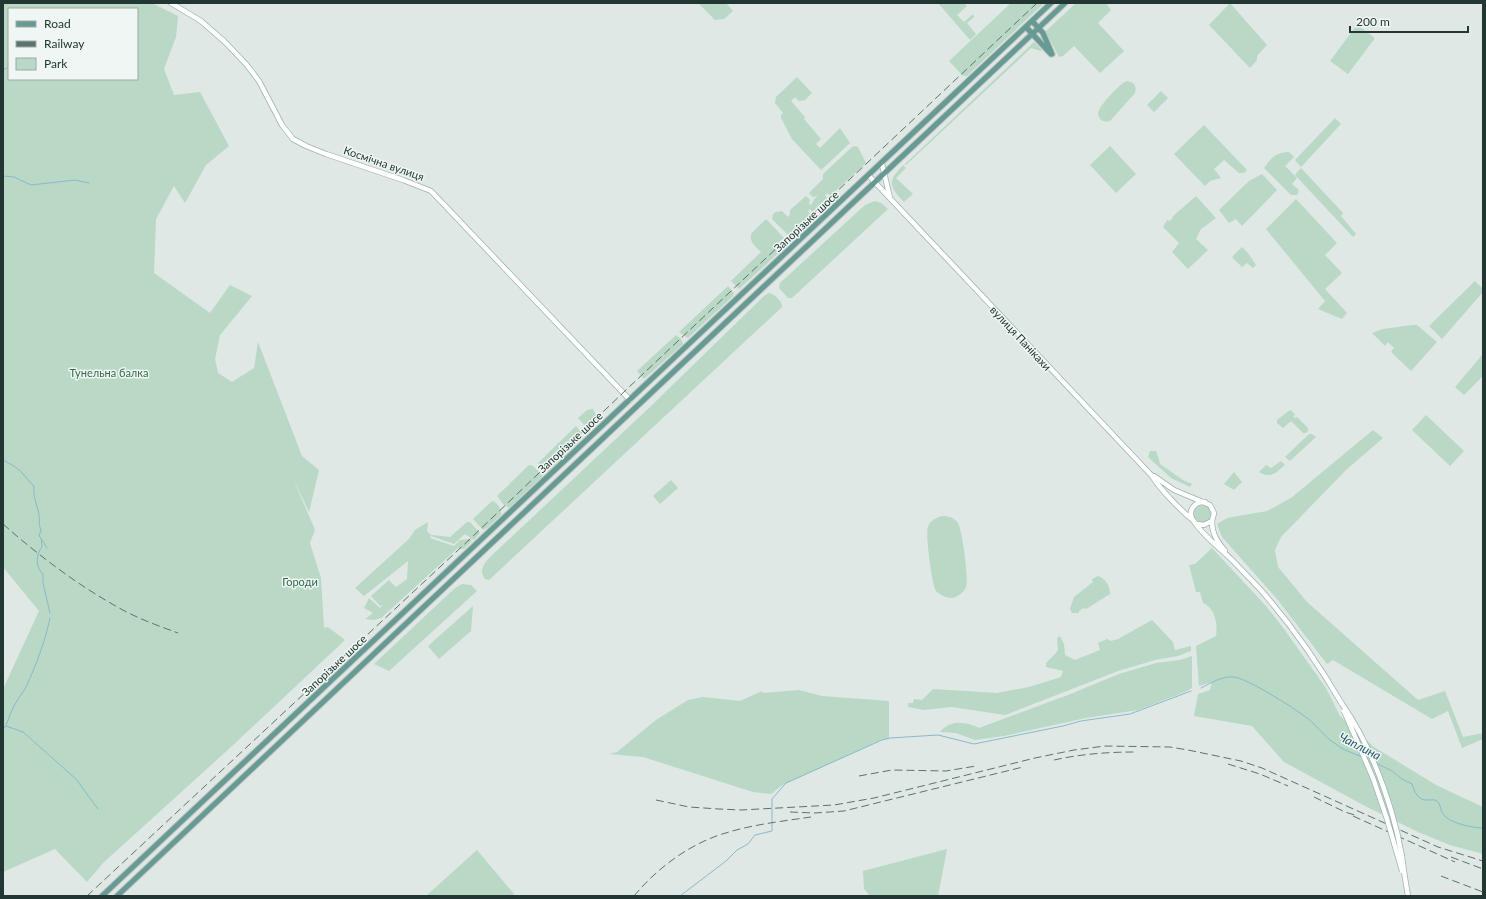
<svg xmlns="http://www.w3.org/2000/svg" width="1486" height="899" font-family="Lato,sans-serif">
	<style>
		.green { fill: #b9d8c5; fill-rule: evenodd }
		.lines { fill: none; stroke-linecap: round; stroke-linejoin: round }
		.stream { stroke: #8bb9c9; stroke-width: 1 }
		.secondary-casing { stroke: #9fb3ae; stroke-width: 6 }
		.primary-casing { stroke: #bdc3c2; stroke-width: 7 }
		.secondary { stroke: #fff; stroke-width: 4.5 }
		.primary { stroke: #679a92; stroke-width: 5 }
		.rail { stroke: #5c736f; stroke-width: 1; stroke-dasharray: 8 4; stroke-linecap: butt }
		.secondary-bridge-casing { stroke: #9fb3ae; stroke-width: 6; stroke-linecap: butt }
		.secondary-bridge { stroke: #fff; stroke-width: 4.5 }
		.labels { text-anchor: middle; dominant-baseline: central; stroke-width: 3; stroke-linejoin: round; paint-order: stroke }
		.street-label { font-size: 11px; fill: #223733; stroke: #eff6f3 }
		.park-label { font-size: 11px; fill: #30694c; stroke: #eff6f3 }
		.water-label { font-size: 12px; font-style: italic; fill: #22586c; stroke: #eff6f3 }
	</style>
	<rect width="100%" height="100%" fill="#dfe8e5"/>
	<!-- green -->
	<path class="green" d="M3,3H152L178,16L176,37L164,69L174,95L200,92L229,146L206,165L185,203L174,186L156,219L154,273L210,313L230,285L252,296L220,335L215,359L218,373L232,382L254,368L258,342L302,456L319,470L309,512L292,476L315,530L310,543L321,578L324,628L328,627L345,640L231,747L103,863L87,882L55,849L3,872V689L39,611L3,567ZM9,9H137V79H9Z
		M698,3H726L733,11L724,19L715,20Z
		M938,3H964L967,6L957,15L964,22L973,14L974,17L967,23L976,34L970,40Z
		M1011,3H1044L967,76H963L949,61Z
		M1076,3H1106L1111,10L1098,23L1124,51L1100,73L1074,46L1063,56L1059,57L1048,36L1046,31Z
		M1230,3L1267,45L1257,56V60L1250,68L1209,25Z
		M1357,25L1375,38L1348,74L1330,61Z
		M1034,42L1042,50L1041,51L1031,48L906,165L905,164Z
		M797,77L812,93L805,100L799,101L795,97L791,101L805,117L804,119L821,139L816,144L820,148L840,128L850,143L821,170L792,139L781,118V115L783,113L775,103L776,97Z
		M1127,81C1134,82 1137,86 1135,93L1110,121C1103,123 1099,120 1098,113C1099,106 1120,83 1127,81Z
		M1161,91L1168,98L1154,112L1147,105Z
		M1335,118L1341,124L1301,167L1295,160Z
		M1204,125L1247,170L1244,173H1239L1224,160L1214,169L1221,178L1210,181L1205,186L1174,154Z
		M855,146L858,147L866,163L830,196L827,193L825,195L827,198L812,212L810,209L808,211L811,215L800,224L804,229L794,238H791L772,219L773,214L776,212L782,211L788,217L790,214V210L806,196L810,200L809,205L812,204L814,199L818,196L813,197L809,193L823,179V174L852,147Z
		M1110,146L1136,174L1116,193L1090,165Z
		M1289,152L1294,157L1285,166L1297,178L1292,184L1299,190L1297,195H1291L1264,168C1272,157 1275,153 1289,152Z
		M903,165L906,168L896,178L913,194L904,202C889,186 887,182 903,165Z
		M1301,168L1343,213L1341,216L1356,234L1353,237L1295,175Z
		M1262,174L1277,190L1242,226L1236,219L1229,223L1219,210L1249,181Z
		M1196,196L1216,218L1201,229L1196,239L1208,250L1188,269L1172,252L1179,243L1163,227L1167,220L1169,221L1173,218L1172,217Z
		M1296,199L1337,243L1325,255L1342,273L1325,289L1347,313L1342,319L1318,309L1325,301L1266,229Z
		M875,201L881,203L888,209L792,298H788L779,288L780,283L865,205Z
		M766,219L784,238L786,246L739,289L731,281L761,252C756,247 749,242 751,234Z
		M1242,247L1248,253L1256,265L1253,268L1247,263L1242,267L1232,257Z
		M1475,281L1483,289V292L1442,339L1429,326Z
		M728,286L734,293L733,296L688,338L679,332Z
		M769,293C775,294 782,301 782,307L489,580L485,579C479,571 483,565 489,558L650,407L764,296Z
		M1412,325H1417L1437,342L1411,371L1391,352L1394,348L1388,342L1385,346L1372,333L1383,329Z
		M676,335L681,339L683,344L644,379L637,371Z
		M1483,354V376L1464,395L1455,387Z
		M593,409L598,419L588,429L578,418L587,410Z
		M1290,410L1295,414L1293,417L1295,418L1297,417L1308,428V431L1306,433H1303L1291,421L1283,428L1277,423V420Z
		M1426,415L1464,451L1450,466L1412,430Z
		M576,426L582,433L583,438L548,471L544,470L538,463Z
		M1373,430L1383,438L1346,470L1281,537L1275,550L1278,567L1307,602L1418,700L1445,691L1463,737L1483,733V739L1462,748L1448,711L1432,719L1333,660L1327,664L1277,599L1222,537L1217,524L1227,518L1267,511L1291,498Z
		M1309,434H1312L1316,437L1290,461L1285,457Z
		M1150,451H1156L1158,456L1160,464L1183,480L1192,484L1190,487L1171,478L1148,457Z
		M1281,461L1285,465C1276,473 1270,479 1259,472L1266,465L1271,468Z
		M529,465L533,466L543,476L509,508L503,504L497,496Z
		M1234,472L1242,482L1234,490L1224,484Z
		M671,480L678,488L660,504L653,496Z
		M492,501C498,502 501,509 501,515L487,528L483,530L473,519Z
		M1194 514a9 9 0 1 1 18 0a9 9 0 1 1-18 0Z
		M942,516C948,516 954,517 958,523C962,529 969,580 966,587C964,592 958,597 952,598C946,598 940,595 936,591C932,585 925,534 928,527C930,521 935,518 942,516Z
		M428,522L427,531L431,535L430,538L454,546L460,540L469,539L472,541L464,549L458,548L381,618L374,620L365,619L373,613L364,608L369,598L380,608L383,604L380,606L371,596L389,580L396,587L407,579L408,561L364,596L355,588L409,539L415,530Z
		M467,522H470L480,533L474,540L465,534L454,544L431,536L432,535L450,537Z
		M1212,548L1266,606L1284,629L1326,688L1340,716L1374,747L1436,785L1483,807V854L1450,845L1418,832L1365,806L1284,762L1252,726L1194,716L1198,694L1210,690L1212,682L1199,686L1196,646L1216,636C1218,624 1215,608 1203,603L1200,592H1196L1189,565L1195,564Z
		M1098,576C1106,579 1110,586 1110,594L1086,609L1084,608L1079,611V613H1072L1070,609L1074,597L1093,582L1092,579Z
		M462,584L471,585L477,591L389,671L374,664L455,588Z
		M473,606L471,631L439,659L428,646Z
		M1152,620L1173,642L1175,650L1191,646V651L1178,656L1155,660L1118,671L1005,715L952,707L924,710L908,707V703H913L914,699L922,700L933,689L997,693L1029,687L1061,677L1063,671L1046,667V663L1055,654L1058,650L1057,638L1060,636L1064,644L1065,655L1075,660L1100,650L1098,643L1107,639L1111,641L1118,639Z
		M1192,656V688L1185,692L1138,710L1086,718L1004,736L975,740L956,733L940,732C951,719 966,722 979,728L1068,695L1119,674L1156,663L1180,660Z
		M799,690L822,696L889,701V738L881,740L781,786L771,794L753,792L643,757L609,754L617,752L656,720L688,700L703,697L740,701L762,691L763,693Z
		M947,849L938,896H870L864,889L863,871Z
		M477,850L514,894L512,896H426Z"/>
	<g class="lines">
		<!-- stream -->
		<path class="stream" d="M3,70L9,67
			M3,176L14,177L31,185L75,180L89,183
			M3,460C10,464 17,467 23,474C27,478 29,482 34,486C33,499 37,503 39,515C40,522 38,523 41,530L39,536L41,538L42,547C36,554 35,567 43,574V583L50,613
			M42,540L47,548
			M1201,688C1211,683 1222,676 1233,677C1246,677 1301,712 1312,722C1320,730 1327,739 1337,745C1344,751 1354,753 1362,757
			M6,726L23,732L76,779L98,809
			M3,730C8,724 9,715 13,708C16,701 22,694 26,687C36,665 45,642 50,618
			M1376,763L1392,771L1402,779L1412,784C1414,791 1418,801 1428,800C1431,800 1434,799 1437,801C1441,804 1440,810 1443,814C1449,823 1472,828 1483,828
			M680,896L726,861L737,850L748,844L755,835L772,831V799L786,783L882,740L890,738L938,735L974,744L1063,726L1081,721L1130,714L1191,691"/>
		<defs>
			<path id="secondary" d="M171,3L201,21L224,41L246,64L259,81L282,125L293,139L306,146L326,154L403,180L431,191L630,400
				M882,164L890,198
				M869,176L1152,476C1160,489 1181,511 1193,520
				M1154,476L1174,490L1210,505L1214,513L1212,521L1204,525L1197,524
				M1205,502C1195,501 1187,511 1193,520C1203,536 1220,548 1233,561C1242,570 1250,579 1259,588C1291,624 1318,663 1342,704
				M1212,521C1212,534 1217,541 1225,551
				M1405,878L1408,896"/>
			<path id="primary" d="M1032,21L1043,33L1052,54
				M1026,27L1051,54
				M102,896L1051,3
				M117,896L1065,3"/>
		</defs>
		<!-- secondary casing -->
		<use href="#secondary" class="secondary-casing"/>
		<!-- primary casing -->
		<use href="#primary" class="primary-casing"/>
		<!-- secondary -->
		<use href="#secondary" class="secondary"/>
		<!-- primary -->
		<use href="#primary" class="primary"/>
		<!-- rail -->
		<path class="rail" d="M3,524C39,556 79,586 121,609C139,619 159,626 178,633
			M1054,760C1081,754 1108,752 1135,752
			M1228,764L1260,774L1288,786
			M859,776L892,770L946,771L976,766
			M1314,797L1345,812L1358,816
			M656,800L689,807L719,809L741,810L834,805L874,798L1035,758L1074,750L1105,746L1170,747L1188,750L1241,761L1262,768L1438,847L1483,861
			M790,812L815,813L844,811L1023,767
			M1353,816L1455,862
			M1451,857L1483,869
			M1441,876L1483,892
			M87,896L470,539L627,389L1037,3
			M634,896C658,867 692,842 729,832C756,824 784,821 811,817"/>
		<defs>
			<path id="secondary-bridge" d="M1342,704C1375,751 1399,822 1405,878
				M1344,711L1373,778L1387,819L1402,871"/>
		</defs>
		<!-- secondary-bridge casing -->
		<use href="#secondary-bridge" class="secondary-bridge-casing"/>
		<!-- secondary-bridge -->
		<use href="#secondary-bridge" class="secondary-bridge"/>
	</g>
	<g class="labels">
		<!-- street labels -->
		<g class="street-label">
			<text transform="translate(384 163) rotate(19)">Космічна вулиця</text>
			<text transform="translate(806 221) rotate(-43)">Запорізьке шосе</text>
			<text transform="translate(1021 338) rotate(47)">вулиця Панікахи</text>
			<text transform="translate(570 442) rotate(-43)">Запорізьке шосе</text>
			<text transform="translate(334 665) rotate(-43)">Запорізьке шосе</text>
		</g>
		<!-- park labels -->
		<g class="park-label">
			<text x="109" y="372">Тунельна балка</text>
			<text x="300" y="581">Городи</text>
		</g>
		<!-- water labels -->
		<g class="water-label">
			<text transform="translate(1360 746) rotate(27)">Чаплина</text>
		</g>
	</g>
	<!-- border -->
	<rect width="1486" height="899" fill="none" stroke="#223733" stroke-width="8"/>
	<!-- legend -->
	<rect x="8" y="8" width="130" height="72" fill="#eff6f3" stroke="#9daaa6"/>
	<rect x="16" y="21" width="20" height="6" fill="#679a92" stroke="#9daaa6"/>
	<text x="44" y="28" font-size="12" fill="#223733">Road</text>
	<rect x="16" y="41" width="20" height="6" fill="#5c736f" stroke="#9daaa6"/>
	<text x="44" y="48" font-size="12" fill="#223733">Railway</text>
	<rect x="16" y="58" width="20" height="12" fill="#b9d8c5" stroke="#9daaa6"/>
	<text x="44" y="68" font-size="12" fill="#223733">Park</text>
	<!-- scale -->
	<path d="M1350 26v6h118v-6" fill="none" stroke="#223733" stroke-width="2"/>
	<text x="1356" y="26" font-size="12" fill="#223733" stroke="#eff6f3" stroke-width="3" paint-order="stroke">200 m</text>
</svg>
